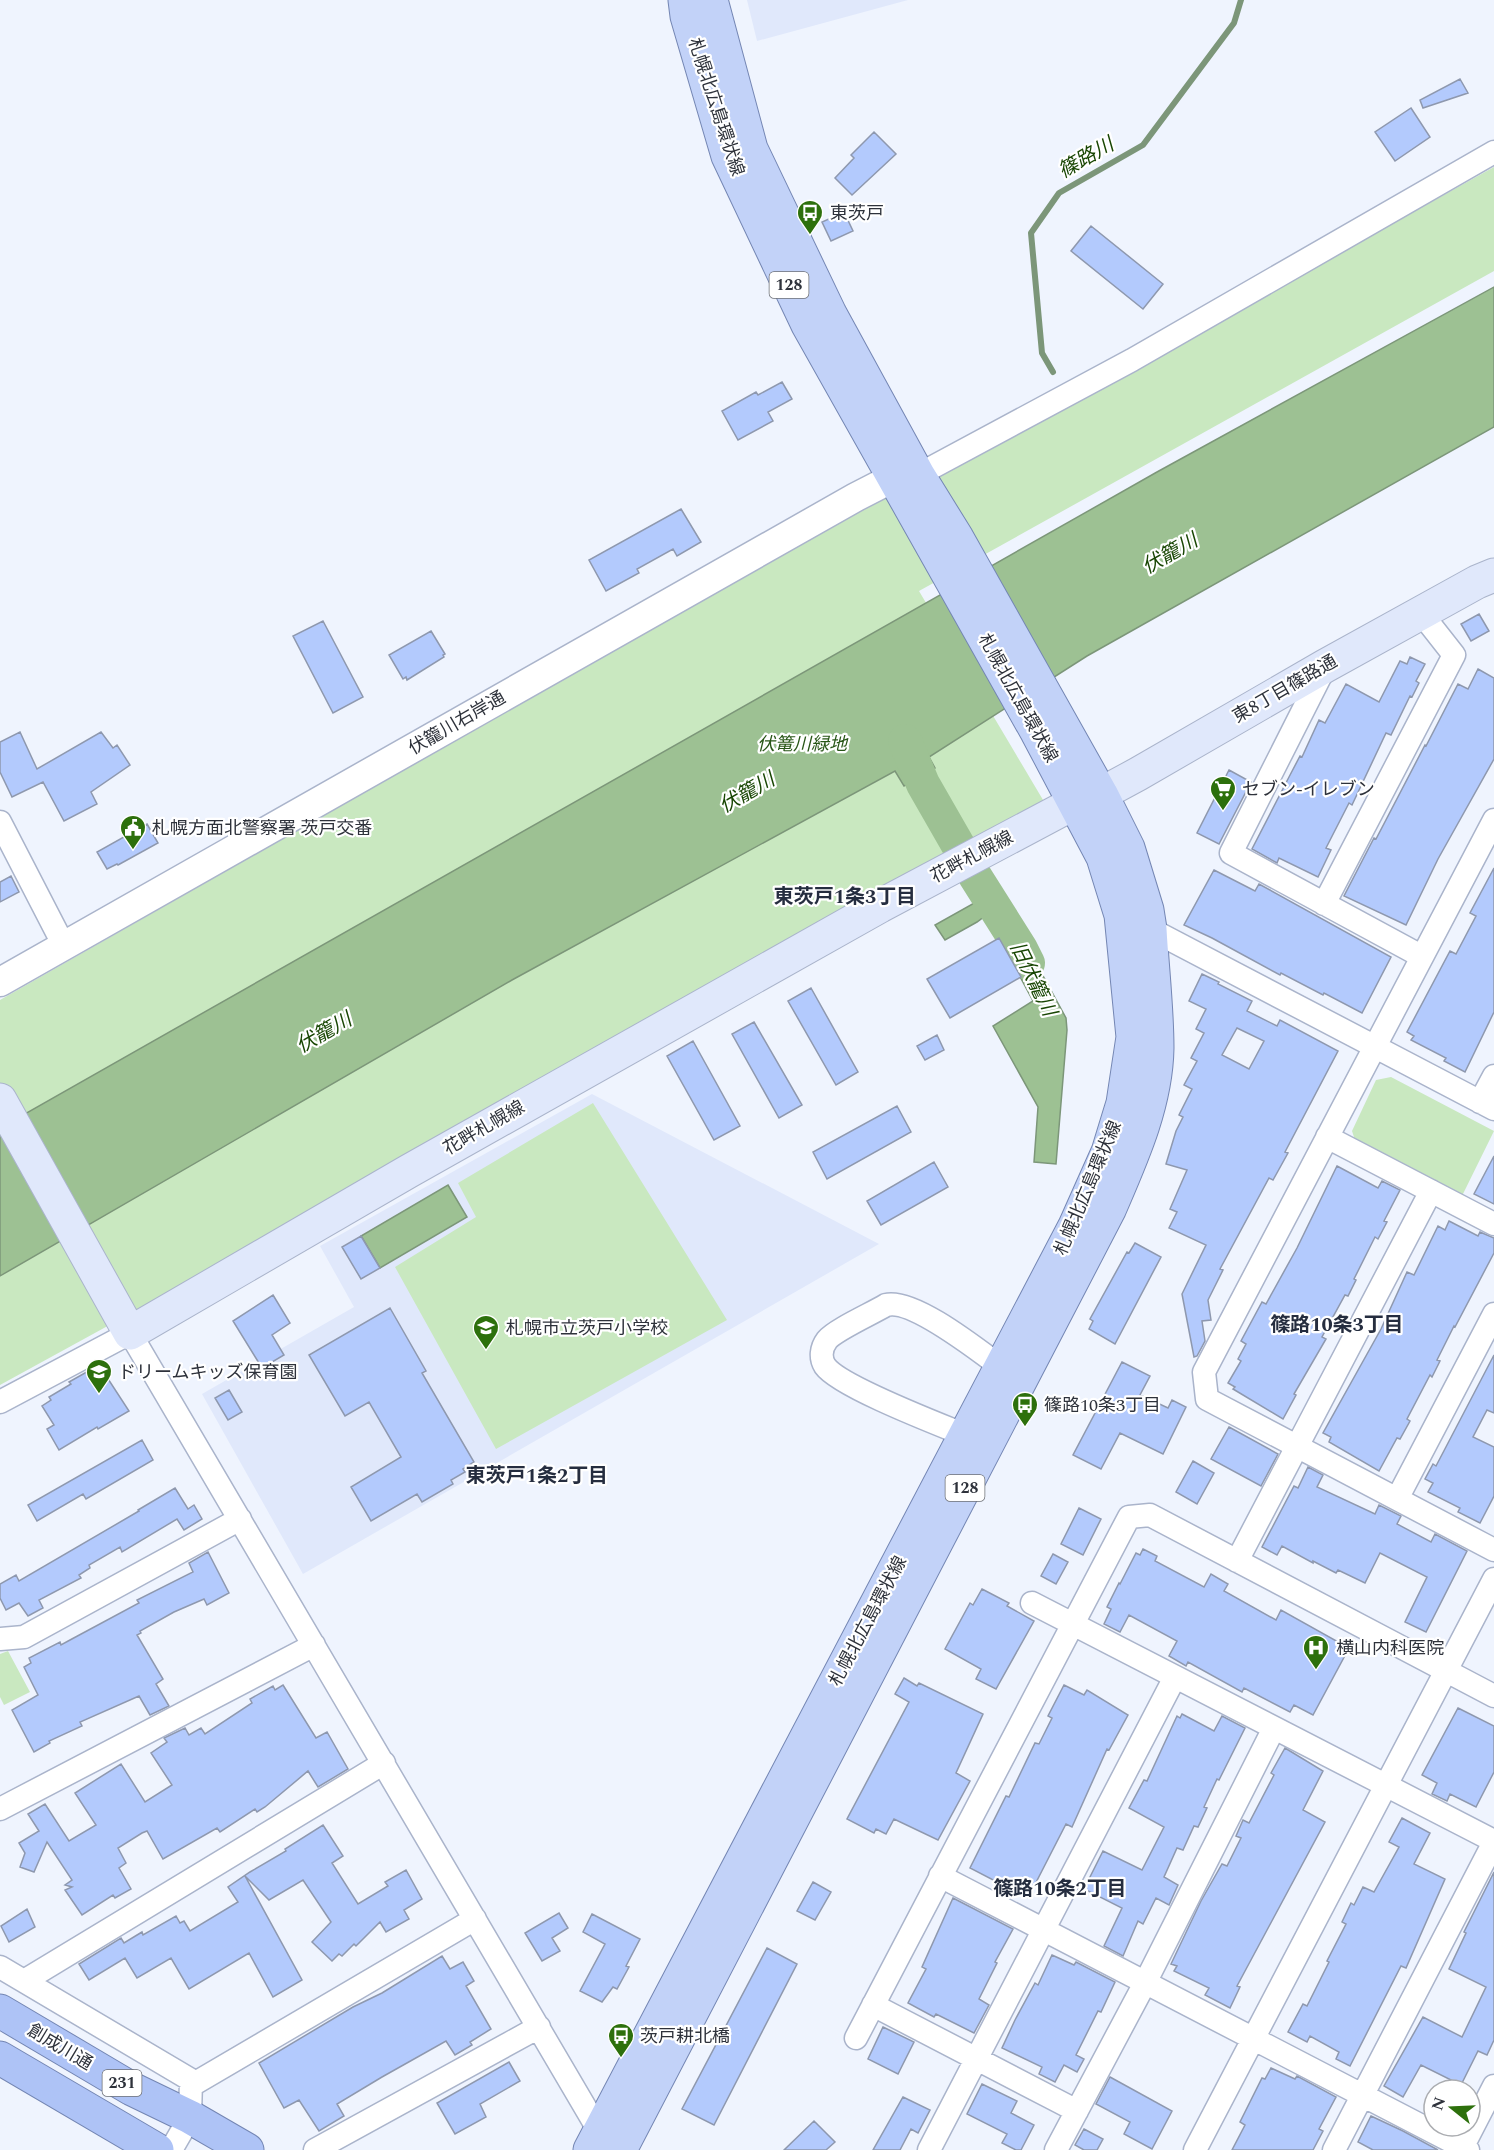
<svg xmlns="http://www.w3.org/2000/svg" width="1494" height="2150" font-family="Spectral,'Noto Sans JP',serif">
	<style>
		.built { fill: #e0e8fb }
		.green { fill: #c9e8c0 }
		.water { fill: #9dc193; stroke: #7c9679; stroke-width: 1.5 }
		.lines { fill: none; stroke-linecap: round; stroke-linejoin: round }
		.stream { stroke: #7c9679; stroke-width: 6 }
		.river { stroke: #9dc193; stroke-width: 34 }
		.building { fill: #b3cafd; stroke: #8e98ae; stroke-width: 1.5; fill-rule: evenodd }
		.minor-casing { stroke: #aab4cb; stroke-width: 25 }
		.tertiary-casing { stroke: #aab4cb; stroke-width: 31 }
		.secondary-casing { stroke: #aab4cb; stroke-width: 35 }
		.primary-casing { stroke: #7486b3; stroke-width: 35 }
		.trunk-casing { stroke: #7486b3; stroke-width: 35 }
		.minor { stroke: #fff; stroke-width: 22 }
		.tertiary { stroke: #fff; stroke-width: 28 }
		.secondary { stroke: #e0e8fb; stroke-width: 33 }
		.primary { stroke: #c2d2f8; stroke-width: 33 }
		.trunk { stroke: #aec3f6; stroke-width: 33 }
		.labels { text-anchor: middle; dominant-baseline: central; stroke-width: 4.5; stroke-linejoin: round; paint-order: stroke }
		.shield { fill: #fff; stroke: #6d7076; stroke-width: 1.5 }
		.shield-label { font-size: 16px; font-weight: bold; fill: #2e323b }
		.street-label { font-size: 18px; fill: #2e323b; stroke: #fff }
		.poi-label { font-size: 18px; fill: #2e323b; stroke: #fff; text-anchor: start }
		.park-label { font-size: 18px; font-style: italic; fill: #285617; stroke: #fff }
		.water-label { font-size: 20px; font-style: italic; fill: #184603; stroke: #fff }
		.neighbourhood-label { font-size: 20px; font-weight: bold; fill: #252d3f; stroke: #fff }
	</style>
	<rect width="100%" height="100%" fill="#eff4fe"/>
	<!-- built -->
	<path class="built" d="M747,0H908L757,41Z
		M592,1094L879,1244L303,1574L202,1394L354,1307L320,1246Z"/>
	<!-- green -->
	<path class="green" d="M1494,167V271L919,591L1049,810L0,1385V1000L874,501L1302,274Z
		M1391,1077L1494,1131L1461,1198L1356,1143L1352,1131L1376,1080Z
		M593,1103L727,1320L496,1449L395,1267L476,1217L458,1183Z
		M8,1651L30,1692L4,1705L0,1697V1654Z"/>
	<!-- water -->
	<path class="water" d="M1494,287V427L1087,656L929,757L935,768L929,772L933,779L914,789L911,782L904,786L895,771L512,980L0,1276V1128L1157,472Z
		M950,812L969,847L952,856L933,821Z
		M988,880L1002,903L977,922L945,940L935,925L978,901L971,890Z
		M1012,919L1066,1018L1067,1030L1056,1164L1034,1162L1038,1107L993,1026L1033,1001L995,930Z
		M448,1185L467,1217L380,1268L361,1236Z"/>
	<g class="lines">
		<!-- stream -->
		<path class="stream" d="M1053,372L1042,353L1031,233L1059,193L1143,145L1234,23L1241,0"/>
		<!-- river -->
		<path class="river" d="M905,741L923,784L962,852
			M975,876L1021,949L1028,963"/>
	</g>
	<!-- building -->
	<path class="building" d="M1460,79L1468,93L1423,108L1420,100Z
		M1411,108L1430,137L1395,161L1375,132Z
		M874,132L896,154L852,195L835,178L854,158L851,155Z
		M844,212L853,231L831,241L822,222Z
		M1091,226L1163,284L1143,309L1071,251Z
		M782,382L792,399L768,412L773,421L738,440L722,411L756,392L758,395Z
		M681,509L701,542L677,556L673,549L637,569L639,573L606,591L589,560Z
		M1479,614L1489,631L1471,641L1461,624Z
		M323,621L363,697L333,713L293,636Z
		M431,631L445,654L443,655L444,657L407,680L406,677L403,679L389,655Z
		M1410,657L1425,664L1416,681L1419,683L1412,697L1410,696L1391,735L1386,733L1352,805L1349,803L1326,848L1331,850L1318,877L1279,858L1277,863L1252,849L1289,777L1300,756L1302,757L1319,720L1325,723L1346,684L1379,702L1400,661L1407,664Z
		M1478,669L1494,678V759L1438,859L1406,925L1344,896L1374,838L1376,839L1425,745L1426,746L1458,684L1468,689Z
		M20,732L37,769L101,732L113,748L117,745L130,765L91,792L97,804L64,821L43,782L12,797L0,772V742Z
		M1229,770L1251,782L1219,844L1197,833Z
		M147,824L158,843L118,865L117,864L107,869L97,852Z
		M1494,868V1012L1465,1072L1444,1061L1446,1058L1411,1040L1414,1036L1407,1032L1450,951L1456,954L1476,916L1470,913Z
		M1214,870L1255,891L1259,884L1391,957L1362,1013L1324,993L1323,995L1281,973L1280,975L1212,938L1184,925Z
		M11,876L19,892L0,902V882Z
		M999,938L1021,977L950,1018L927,979Z
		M1202,974L1219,982L1218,984L1252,1001L1247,1011L1277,1026L1280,1020L1338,1051L1285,1152L1288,1153L1273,1180L1269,1178L1220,1269L1223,1270L1208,1300L1211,1320L1202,1321L1205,1341L1197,1356L1194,1357L1182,1294L1206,1245L1169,1228L1177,1212L1170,1209L1187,1170L1166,1164L1176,1131L1183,1117L1179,1115L1192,1089L1184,1085L1197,1061L1191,1058L1204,1033L1196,1029L1206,1009L1189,1001ZM1237,1028L1264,1041L1249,1069L1222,1055Z
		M811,988L858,1072L836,1085L788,1001Z
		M754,1022L802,1105L779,1118L732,1034Z
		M937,1035L944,1050L925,1060L917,1046Z
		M693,1041L740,1126L714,1140L667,1056Z
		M897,1106L911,1132L827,1179L813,1152Z
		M1494,1156V1204L1474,1194Z
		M934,1162L948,1187L881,1225L867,1201Z
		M1337,1166L1378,1188L1382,1181L1400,1190L1384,1221L1387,1222L1378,1239L1375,1237L1354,1279L1356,1280L1348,1296L1345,1295L1322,1337L1326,1339L1294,1394L1296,1395L1283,1419L1233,1389L1235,1387L1228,1383L1241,1361L1238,1359L1246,1344L1241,1341L1262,1302L1266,1304L1297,1248Z
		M1449,1221L1478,1236L1480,1232L1494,1238V1253L1455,1327L1454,1326L1437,1360L1440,1361L1432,1377L1430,1375L1407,1419L1410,1421L1400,1439L1397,1438L1379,1471L1329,1442L1331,1437L1323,1433L1381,1329L1407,1272L1414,1275L1438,1226L1445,1230Z
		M361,1236L380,1268L361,1279L342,1247Z
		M1135,1243L1161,1257L1115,1344L1089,1329L1093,1321L1090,1319L1127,1252L1129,1253Z
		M273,1295L290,1323L272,1335L284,1355L262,1368L233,1321Z
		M390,1308L426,1371L422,1373L474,1462L463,1469L465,1472L451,1480L453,1484L422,1502L417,1494L371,1521L351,1487L401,1457L369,1402L345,1416L309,1355Z
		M1494,1355V1413L1487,1410L1473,1437L1494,1447V1496L1480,1523L1458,1512L1460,1508L1428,1492L1433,1483L1425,1479L1433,1464L1436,1466Z
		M1122,1362L1150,1376L1140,1395L1168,1408L1172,1400L1186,1407L1163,1454L1120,1433L1101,1469L1073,1455Z
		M99,1365L129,1411L98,1429L97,1427L59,1450L47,1429L54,1425L42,1406L51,1400L49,1397L71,1384L69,1382Z
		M229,1390L242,1412L228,1420L215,1398Z
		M1229,1427L1278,1454L1261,1486L1211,1459Z
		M142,1440L153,1460L86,1499L83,1494L37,1521L28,1505Z
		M1193,1461L1214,1473L1197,1504L1176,1492Z
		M1308,1467L1323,1475L1317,1487L1375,1514L1379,1505L1401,1516L1397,1524L1431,1542L1435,1534L1467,1551L1426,1632L1405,1622L1427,1577L1380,1553L1365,1583L1338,1570L1336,1573L1313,1561V1563L1282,1546L1277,1555L1262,1547L1294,1486L1298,1488Z
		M175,1488L188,1509L194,1505L202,1519L184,1530L177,1519L122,1552L120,1547L89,1565L90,1568L79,1575L81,1578L39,1600L43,1608L28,1616L19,1603L6,1610L0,1598V1584L16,1575L19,1581L139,1511L138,1510Z
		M1079,1508L1101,1519L1083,1555L1061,1544Z
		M1143,1549L1157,1556L1155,1561L1204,1587L1211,1574L1228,1584L1224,1591L1276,1620L1281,1610L1349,1648L1313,1715L1294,1705L1290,1712L1244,1688L1242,1692L1188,1662L1186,1666L1169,1656L1177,1641L1129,1615L1120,1632L1104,1624L1111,1609L1107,1607L1119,1583L1120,1584L1136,1553L1140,1555Z
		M208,1552L229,1593L207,1605L204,1599L174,1612L140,1631L141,1633L137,1635L163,1679L156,1684L169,1706L150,1715L139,1696L80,1722L82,1726L49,1741L50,1743L34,1752L12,1710L38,1695L24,1667L31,1663L29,1658L60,1642L61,1645L70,1640L139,1603L137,1600L193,1572L189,1563Z
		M1053,1554L1068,1562L1056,1584L1041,1576Z
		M982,1589L1009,1603L1007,1606L1034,1621L996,1689L976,1679L981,1669L945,1649L970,1603L973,1605Z
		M904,1678L917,1686L919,1683L983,1714L956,1773L970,1781L938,1840L894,1819L886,1834L876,1829L874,1833L847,1819L909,1702L895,1694Z
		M283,1685L316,1738L327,1732L348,1769L318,1787L308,1771L265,1807L257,1812L255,1809L220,1832L217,1828L163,1859L147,1831L142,1833L118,1848L126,1863L119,1868L131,1889L115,1898L113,1895L82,1915L65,1890L72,1887L65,1885L72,1880L47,1842L34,1872L20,1867L25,1853L19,1843L39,1831L28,1814L45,1804L69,1841L96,1825L75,1793L121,1764L145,1802L172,1785L151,1753L167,1742L164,1738L185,1728L189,1735L201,1728L205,1734L252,1703L250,1699L273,1686L275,1690Z
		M1064,1685L1084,1695L1087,1690L1128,1715L1109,1750L1107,1749L1072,1827L1066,1824L1028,1898L970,1868L1006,1796L1009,1797L1035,1743L1039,1744L1052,1718L1048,1716Z
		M1458,1708L1494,1726V1772L1476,1807L1450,1794L1447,1801L1432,1794L1437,1783L1422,1775Z
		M1182,1714L1214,1731L1222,1716L1245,1728L1219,1780L1217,1779L1204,1807L1207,1808L1198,1827L1194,1826L1183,1850L1177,1848L1164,1877L1178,1885L1169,1905L1156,1898L1143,1924L1138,1921L1123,1956L1104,1946L1122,1908L1084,1889L1103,1851L1142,1870L1164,1827L1129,1808L1144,1780L1147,1781L1177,1716L1180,1718Z
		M1285,1748L1323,1771L1303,1810L1325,1822L1237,1986L1240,1987L1230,2008L1205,1995L1209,1988L1174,1971L1177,1966L1171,1964L1201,1901L1222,1864L1227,1866L1241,1838L1236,1836L1243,1820L1249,1823L1274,1775L1271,1773Z
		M1402,1818L1430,1833L1414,1864L1445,1879L1406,1968L1401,1966L1350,2066L1336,2059L1339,2052L1310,2036L1307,2042L1288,2032L1303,2004L1307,2006L1329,1962L1327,1961L1346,1924L1342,1922L1351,1903L1354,1905L1363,1887L1374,1892L1399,1847L1389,1842Z
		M323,1825L343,1856L332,1863L358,1904L388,1886L385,1882L406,1870L422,1899L404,1910L409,1919L386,1932L380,1922L356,1946L354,1944L342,1956L339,1954L332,1961L312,1942L331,1922L303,1880L269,1900L245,1876L302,1980L273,1997L249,1953L189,1989L171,1958L137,1978L125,1958L89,1980L79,1964L121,1938L124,1943L142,1932L143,1935L176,1916L180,1923L184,1921L190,1931L238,1902L228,1887L250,1872L286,1851L285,1849Z
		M1494,1872V2040L1487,2055L1478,2051L1461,2085L1421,2065L1403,2097L1384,2086L1423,2017L1462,2037L1486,1987L1449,1969L1466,1933L1464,1932Z
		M813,1882L831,1892L815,1920L797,1911Z
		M953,1898L1013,1929L995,1962L997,1963L979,1999L989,2005L974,2033L936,2014L934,2017L908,2003L926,1969L922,1967Z
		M27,1909L35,1927L9,1942L1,1926Z
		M559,1913L568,1928L552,1938L560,1951L542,1961L525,1933Z
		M592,1914L640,1939L626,1966L629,1967L617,1989L613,1987L602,2002L580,1991L605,1944L583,1932Z
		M767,1948L797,1964L714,2125L682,2109Z
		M1052,1955L1074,1965L1076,1962L1115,1982L1101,2012L1098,2011L1076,2055L1084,2059L1077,2072L1064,2065L1055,2082L1039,2074L1042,2067L1002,2048L1015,2020L1035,1983L1038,1985Z
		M442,1956L450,1969L463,1962L474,1981L466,1986L491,2029L470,2042L472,2045L455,2055L446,2041L382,2077L337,2104L344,2116L319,2131L299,2100L284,2108L259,2063L353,2007L382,1993Z
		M883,2027L914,2042L898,2074L868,2059Z
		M509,2062L520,2081L480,2104L486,2117L455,2134L437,2103Z
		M1271,2068L1295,2079L1297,2076L1336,2097L1319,2129L1323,2131L1313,2150H1232L1245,2125L1240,2122L1262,2078L1265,2079Z
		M1110,2077L1172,2111L1152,2149L1124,2134L1130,2122L1096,2104Z
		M982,2084L1017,2101L1011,2113L1034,2125L1021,2150H1016L1002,2143L1007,2134L967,2114Z
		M903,2097L930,2110L918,2133L911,2129L900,2150H873Z
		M1371,2116L1403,2131L1438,2150H1373L1358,2142Z
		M814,2121L835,2142L826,2150H784Z
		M1084,2129L1103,2139L1097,2150H1084L1075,2145Z"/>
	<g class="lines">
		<defs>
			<path id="minor" d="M918,475L1132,360L1494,152
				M1325,667L1231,853L1421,956
				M1494,820L1204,1372L1207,1399L1494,1550
				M0,822L64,946
				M1324,904L1454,655L1421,613
				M1150,929L1494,1109
				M1480,1102L1494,1076
				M1327,1137L1494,1224
				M0,1402L130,1333L605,2141
				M965,1435C938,1424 839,1386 825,1366C820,1358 821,1348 827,1340C835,1330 873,1313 886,1305C913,1298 979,1351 1001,1367
				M1397,1499L1494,1314
				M1237,1561L1431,1191
				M1032,1603L1494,1841
				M0,1639L24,1637L240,1519
				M0,1809L314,1645
				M940,1876L1468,2150
				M0,1967L191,2080L190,2117L171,2150
				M24,1981L384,1763
				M873,2005L1077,2111
				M856,2038L1129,1517L1150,1515L1494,1696
				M192,2085L475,1919
				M315,2150L539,2027
				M929,2150L1175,1677
				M1056,2150L1145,1983L1274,1728
				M1195,2150L1494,1579
				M1334,2150L1494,1842
				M1461,2150L1494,2086"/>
			<path id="tertiary" d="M0,982L856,497L893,478L916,475"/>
			<path id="secondary" d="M0,1100L130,1333L409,1171L880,906L1059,811L1101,794L1138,774L1325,666L1477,582L1494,575"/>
			<path id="primary" d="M590,2150L1075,1226L1108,1152L1123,1103L1133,1037L1121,915L1103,857L1037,732L808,325L728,156L687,16L685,0
				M620,2150L1109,1210C1131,1159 1156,1105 1157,1048C1157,1008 1152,968 1150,929L1147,910L1128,848L1101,794L957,538L918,475L830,314L751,149L711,0"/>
			<path id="trunk" d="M0,2011L132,2089L190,2117L247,2150
				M0,2058L157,2150"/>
		</defs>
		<!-- minor casing -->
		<use href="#minor" class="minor-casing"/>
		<!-- tertiary casing -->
		<use href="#tertiary" class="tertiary-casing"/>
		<!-- secondary casing -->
		<use href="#secondary" class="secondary-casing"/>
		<!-- primary casing -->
		<use href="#primary" class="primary-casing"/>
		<!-- trunk casing -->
		<use href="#trunk" class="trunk-casing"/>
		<!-- minor -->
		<use href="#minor" class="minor"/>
		<!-- tertiary -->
		<use href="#tertiary" class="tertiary"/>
		<!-- secondary -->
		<use href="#secondary" class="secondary"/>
		<!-- primary -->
		<use href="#primary" class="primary"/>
		<!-- trunk -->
		<use href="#trunk" class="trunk"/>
	</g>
	<!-- icons -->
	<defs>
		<symbol id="bus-pin" viewBox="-11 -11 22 30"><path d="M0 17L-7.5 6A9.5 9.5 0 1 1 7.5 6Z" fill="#2d700c" stroke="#fff"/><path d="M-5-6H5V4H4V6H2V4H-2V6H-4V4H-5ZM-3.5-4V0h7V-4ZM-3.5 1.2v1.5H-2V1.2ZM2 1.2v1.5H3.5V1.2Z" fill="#fff"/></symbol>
		<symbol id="supermarket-pin" viewBox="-11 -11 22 30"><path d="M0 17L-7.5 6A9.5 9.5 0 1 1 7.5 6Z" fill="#2d700c" stroke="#fff"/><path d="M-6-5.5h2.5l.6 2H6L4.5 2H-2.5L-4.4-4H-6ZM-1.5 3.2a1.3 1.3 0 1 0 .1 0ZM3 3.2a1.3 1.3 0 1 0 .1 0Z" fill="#fff"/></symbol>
		<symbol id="civic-pin" viewBox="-11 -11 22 30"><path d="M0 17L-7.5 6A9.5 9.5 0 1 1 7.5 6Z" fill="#2d700c" stroke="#fff"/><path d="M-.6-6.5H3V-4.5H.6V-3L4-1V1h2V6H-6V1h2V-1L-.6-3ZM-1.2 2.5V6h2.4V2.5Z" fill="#fff"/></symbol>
		<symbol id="school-pin" viewBox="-11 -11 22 30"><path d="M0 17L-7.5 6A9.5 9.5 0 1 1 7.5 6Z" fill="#2d700c" stroke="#fff"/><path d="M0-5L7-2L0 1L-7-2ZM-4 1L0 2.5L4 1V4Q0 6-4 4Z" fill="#fff"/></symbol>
		<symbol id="hospital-pin" viewBox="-11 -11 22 30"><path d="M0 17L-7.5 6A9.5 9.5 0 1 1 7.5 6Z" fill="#2d700c" stroke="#fff"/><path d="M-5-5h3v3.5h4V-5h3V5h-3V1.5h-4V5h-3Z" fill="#fff"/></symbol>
	</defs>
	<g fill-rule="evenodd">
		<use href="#bus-pin" x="795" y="198" width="30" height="40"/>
		<use href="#supermarket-pin" x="1208" y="774" width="30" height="40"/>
		<use href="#civic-pin" x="118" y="813" width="30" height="40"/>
		<use href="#school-pin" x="471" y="1313" width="30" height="40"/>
		<use href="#school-pin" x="84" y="1357" width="30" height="40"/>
		<use href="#bus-pin" x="1010" y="1390" width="30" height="40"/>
		<use href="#hospital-pin" x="1301" y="1633" width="30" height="40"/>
		<use href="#bus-pin" x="606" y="2021" width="30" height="40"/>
	</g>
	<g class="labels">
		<!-- shield labels -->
		<g class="shield">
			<rect x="769.5" y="272" width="39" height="26" rx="4.5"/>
			<rect x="945.5" y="1475" width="39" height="26" rx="4.5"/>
			<rect x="102.5" y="2070" width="39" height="26" rx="4.5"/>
		</g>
		<g class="shield-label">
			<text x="789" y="285">128</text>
			<text x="965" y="1488">128</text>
			<text x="122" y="2083">231</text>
		</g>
		<!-- street labels -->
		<g class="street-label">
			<text transform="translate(716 107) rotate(72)">札幌北広島環状線</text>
			<text transform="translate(1285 689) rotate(-30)">東8丁目篠路通</text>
			<text transform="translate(1018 698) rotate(61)">札幌北広島環状線</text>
			<text transform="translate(457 723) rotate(-30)">伏籠川右岸通</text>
			<text transform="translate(972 857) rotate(-28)">花畔札幌線</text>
			<text transform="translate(484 1128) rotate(-30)">花畔札幌線</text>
			<text transform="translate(1088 1188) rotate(-67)">札幌北広島環状線</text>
			<text transform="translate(868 1621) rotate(-62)">札幌北広島環状線</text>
			<text transform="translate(60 2047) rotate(31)">創成川通</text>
		</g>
		<!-- poi labels -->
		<g class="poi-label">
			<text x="830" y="213">東茨戸</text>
			<text x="1242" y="789">セブン-イレブン</text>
			<text x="152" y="828">札幌方面北警察署 茨戸交番</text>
			<text x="506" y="1328">札幌市立茨戸小学校</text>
			<text x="118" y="1372">ドリームキッズ保育園</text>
			<text x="1044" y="1405">篠路10条3丁目</text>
			<text x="1336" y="1648">横山内科医院</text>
			<text x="640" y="2036">茨戸耕北橋</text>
		</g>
		<!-- park labels -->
		<g class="park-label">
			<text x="802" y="744">伏篭川緑地</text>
		</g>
		<!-- water labels -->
		<g class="water-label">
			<text transform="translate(1086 158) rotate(-30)">篠路川</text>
			<text transform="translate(1170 554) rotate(-30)">伏籠川</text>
			<text transform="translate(747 793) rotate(-30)">伏籠川</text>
			<text transform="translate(1033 979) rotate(64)">旧伏籠川</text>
			<text transform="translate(324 1033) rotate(-30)">伏籠川</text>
		</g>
		<!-- neighbourhood labels -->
		<g class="neighbourhood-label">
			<text x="845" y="897">東茨戸1条3丁目</text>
			<text x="1337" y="1325">篠路10条3丁目</text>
			<text x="537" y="1476">東茨戸1条2丁目</text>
			<text x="1060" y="1889">篠路10条2丁目</text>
		</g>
	</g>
	<!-- north arrow -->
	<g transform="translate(1452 2108) rotate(288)"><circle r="28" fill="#ffffff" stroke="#abadb1" stroke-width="1.5"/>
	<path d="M0-4.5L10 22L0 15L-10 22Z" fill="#2d700c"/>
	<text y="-9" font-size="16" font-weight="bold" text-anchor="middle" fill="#2e323b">N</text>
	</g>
</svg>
